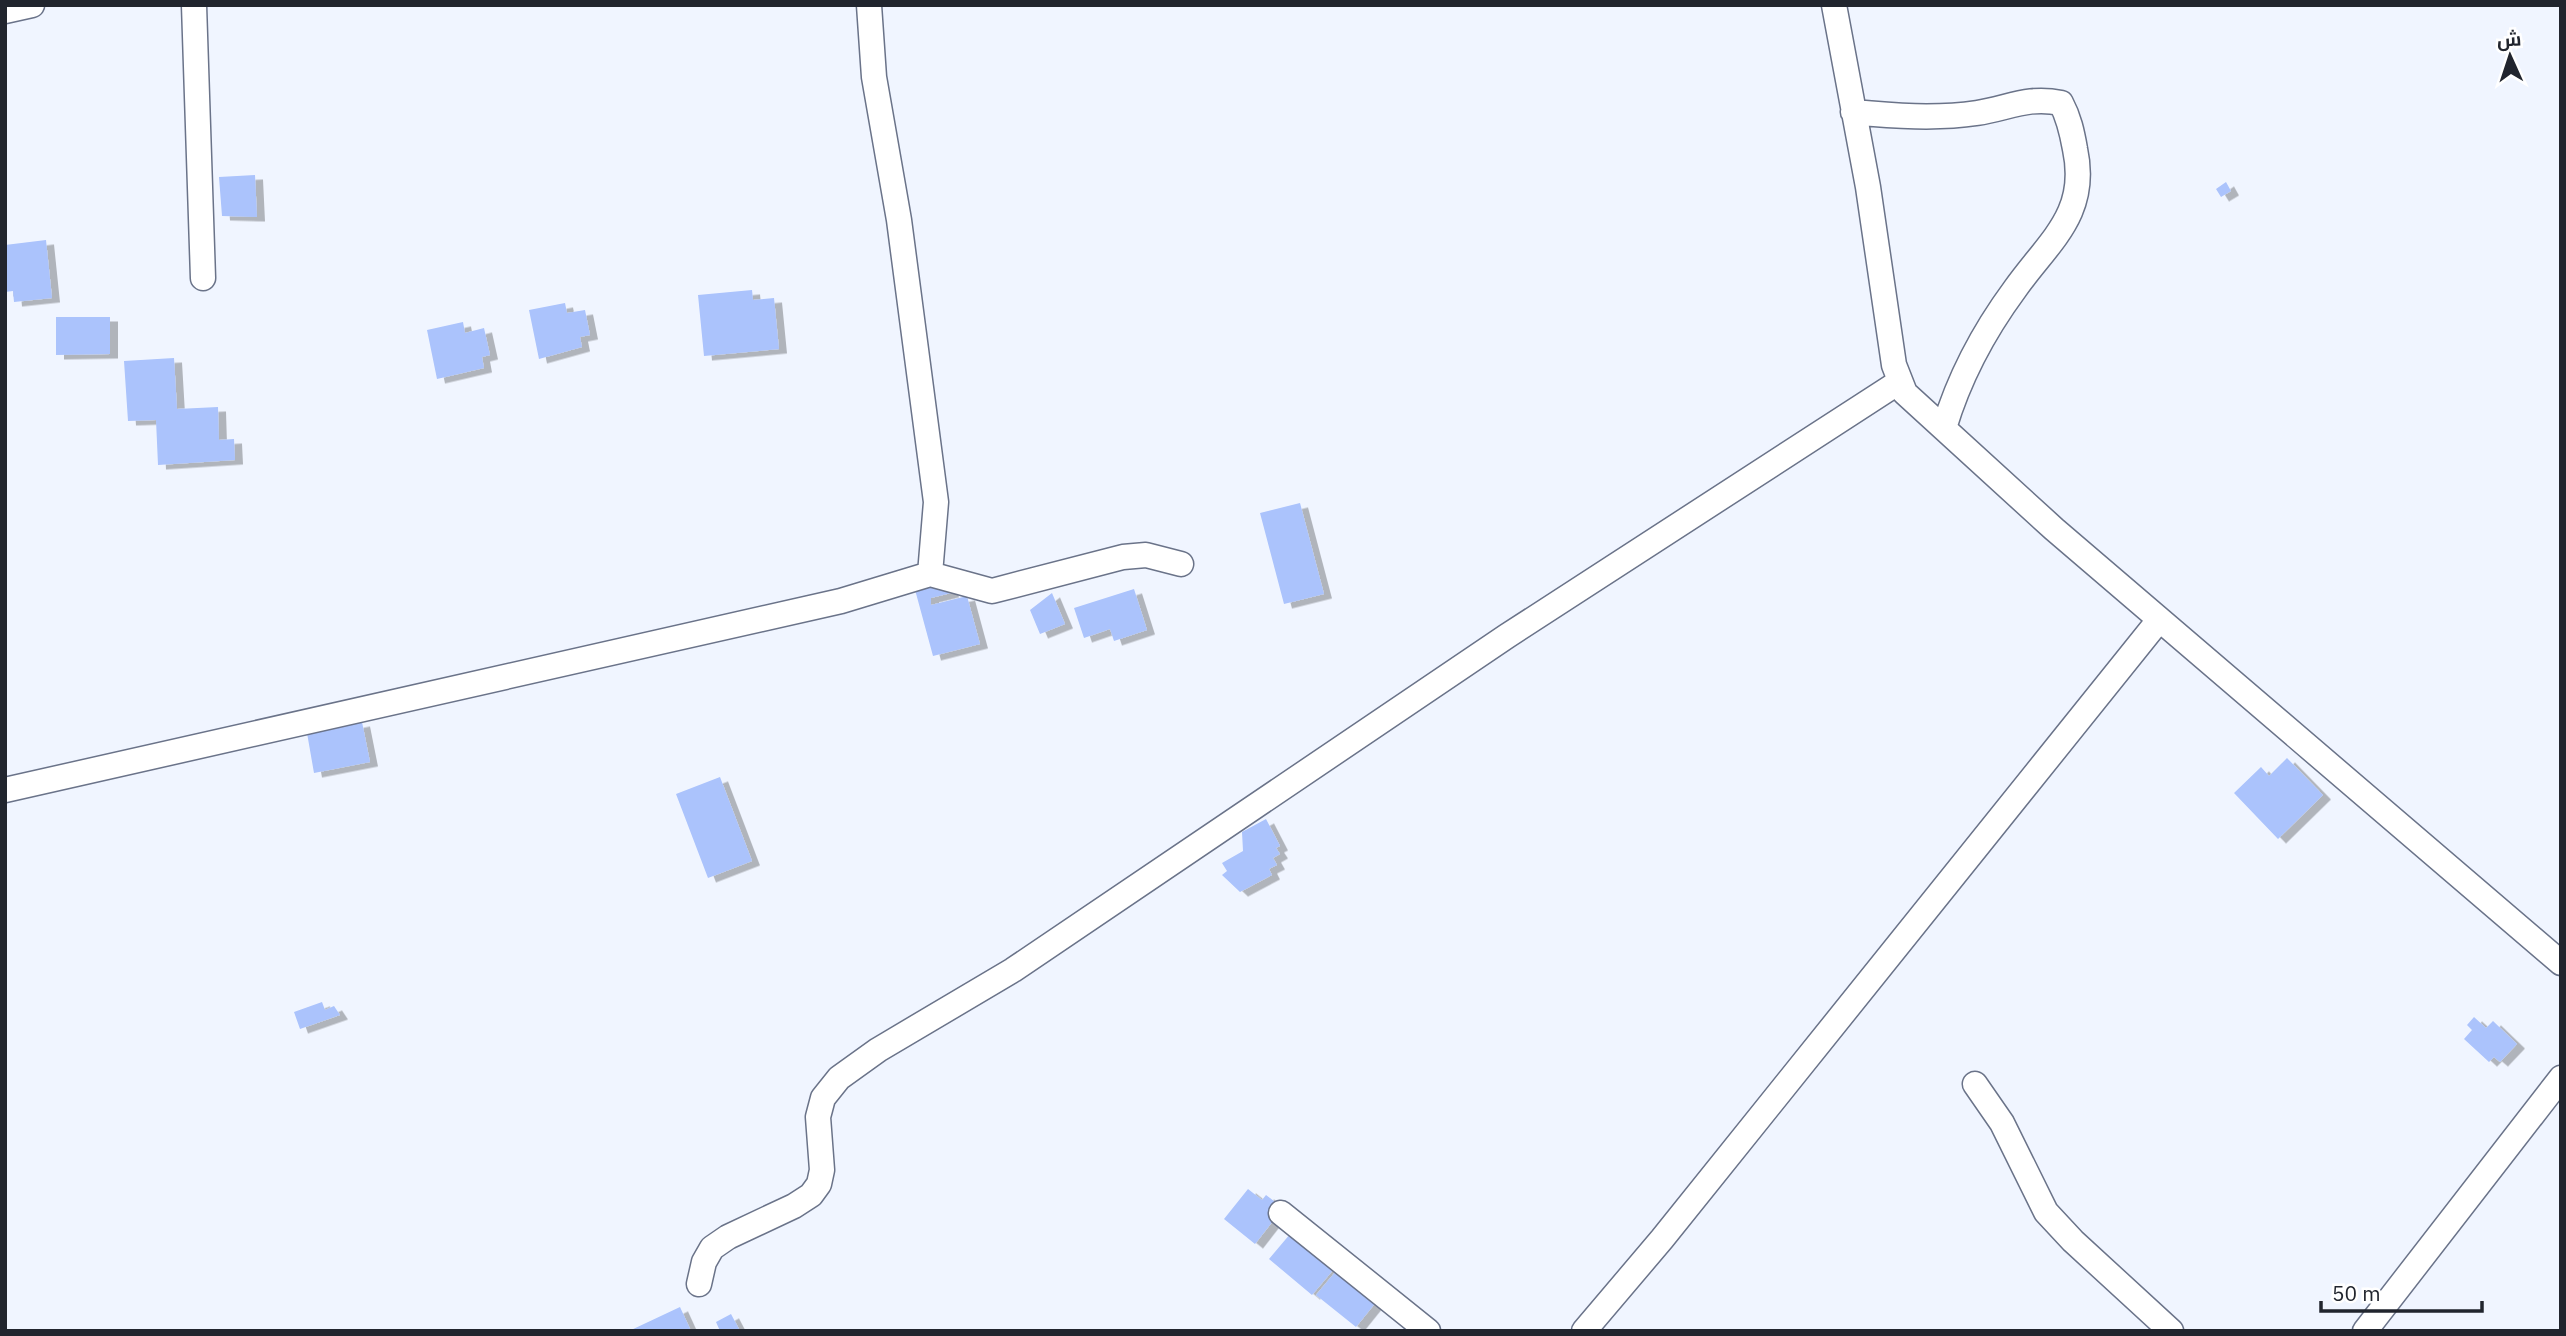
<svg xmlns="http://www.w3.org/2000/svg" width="2566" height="1336" font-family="'IBM Plex Sans',Cairo,sans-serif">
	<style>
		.building { fill: #abc3fc; filter: url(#shadow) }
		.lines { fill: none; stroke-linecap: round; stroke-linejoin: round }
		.street-casing { stroke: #6a7389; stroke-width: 27 }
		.street { stroke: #fff; stroke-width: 24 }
	</style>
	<defs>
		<filter id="shadow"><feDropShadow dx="8" dy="4.5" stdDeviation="0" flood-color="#0004"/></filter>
	</defs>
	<rect width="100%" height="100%" fill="#f0f5ff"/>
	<!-- building -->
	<path class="building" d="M255,175L257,217L222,216L219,177Z
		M2226,182L2231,191L2221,197L2216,189Z
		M46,240L52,298L14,302L13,291L5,292V245Z
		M752,290L753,300L774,298L779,349L704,356L698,295Z
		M565,303L567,313L585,310L590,335L580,337L582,347L539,359L529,310Z
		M56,317H110V354L56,355Z
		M463,322L465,333L484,328L490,355L482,357L484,368L437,379L427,330Z
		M174,358L177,409L218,407L219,440L234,439L235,460L158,465L156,420L128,421L124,361Z
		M1300,503L1324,594L1284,604L1260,513Z
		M947,578L951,593L931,598V605L967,596L980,644L933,656L914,586Z
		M1134,589L1147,630L1114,641L1110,629L1084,638L1074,608Z
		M1052,593L1065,624L1040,634L1030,610Z
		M362,722L370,762L314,773L307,733Z
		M2287,758L2323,795L2278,839L2234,793L2261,767L2269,776Z
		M720,777L752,861L708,878L676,794Z
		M1266,819L1280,846L1276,848L1280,854L1273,858L1277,865L1269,869L1272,875L1240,892L1222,875L1227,871L1222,863L1243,851L1242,832Z
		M322,1002L325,1010L334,1006L340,1015L300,1029L294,1012Z
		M2474,1017L2486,1028L2493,1021L2517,1044L2500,1062L2494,1057L2489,1062L2464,1039L2472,1030L2467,1025Z
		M1248,1189L1262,1200L1266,1195L1283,1208L1255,1244L1224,1219Z
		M1296,1227L1339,1263L1312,1295L1269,1259Z
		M1342,1264L1381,1296L1356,1327L1316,1295Z
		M680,1307L691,1331H629Z
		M731,1314L740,1331H720L716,1322Z"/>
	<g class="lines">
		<defs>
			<path id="street" d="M194,5L203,278
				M869,5L874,77L899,220L936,502L930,574
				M1834,5L1868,187L1894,365L1905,393L2054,529L2561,963
				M5,11L32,5
				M1853,112C1894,116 1936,119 1977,113C2009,108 2028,96 2061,103C2069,118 2072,132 2075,149C2089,214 2049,241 2015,289C1984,331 1959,378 1944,428
				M5,790L841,601L930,574L992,591L1123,557L1146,555L1181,564
				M1975,1084L2002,1123L2046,1212L2073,1241L2171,1331
				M1281,1213L1428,1331
				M699,1284L704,1262L712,1248L728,1237L794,1206L811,1195L819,1184L822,1170L818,1117L823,1098L839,1078L878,1050L1013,970L1507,636L1899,382
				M1584,1331L1662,1239L2159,620
				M2365,1331L2561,1078"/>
		</defs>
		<!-- street casing -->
		<use href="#street" class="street-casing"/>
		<!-- street -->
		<use href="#street" class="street"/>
	</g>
	<!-- border -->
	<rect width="2566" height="1336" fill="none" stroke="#21252e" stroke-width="14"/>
	<!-- north arrow -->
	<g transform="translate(2510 56) rotate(357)" stroke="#ffffff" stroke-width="5" paint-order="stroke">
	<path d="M0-5L12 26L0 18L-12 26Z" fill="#21252e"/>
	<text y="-10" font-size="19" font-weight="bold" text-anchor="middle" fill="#21252e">ش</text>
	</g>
	<!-- scale -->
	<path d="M2321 1301v10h161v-10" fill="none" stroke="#21252e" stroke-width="3.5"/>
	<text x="2332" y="1301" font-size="21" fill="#21252e" stroke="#ffffff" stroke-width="5" paint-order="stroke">50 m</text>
</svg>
